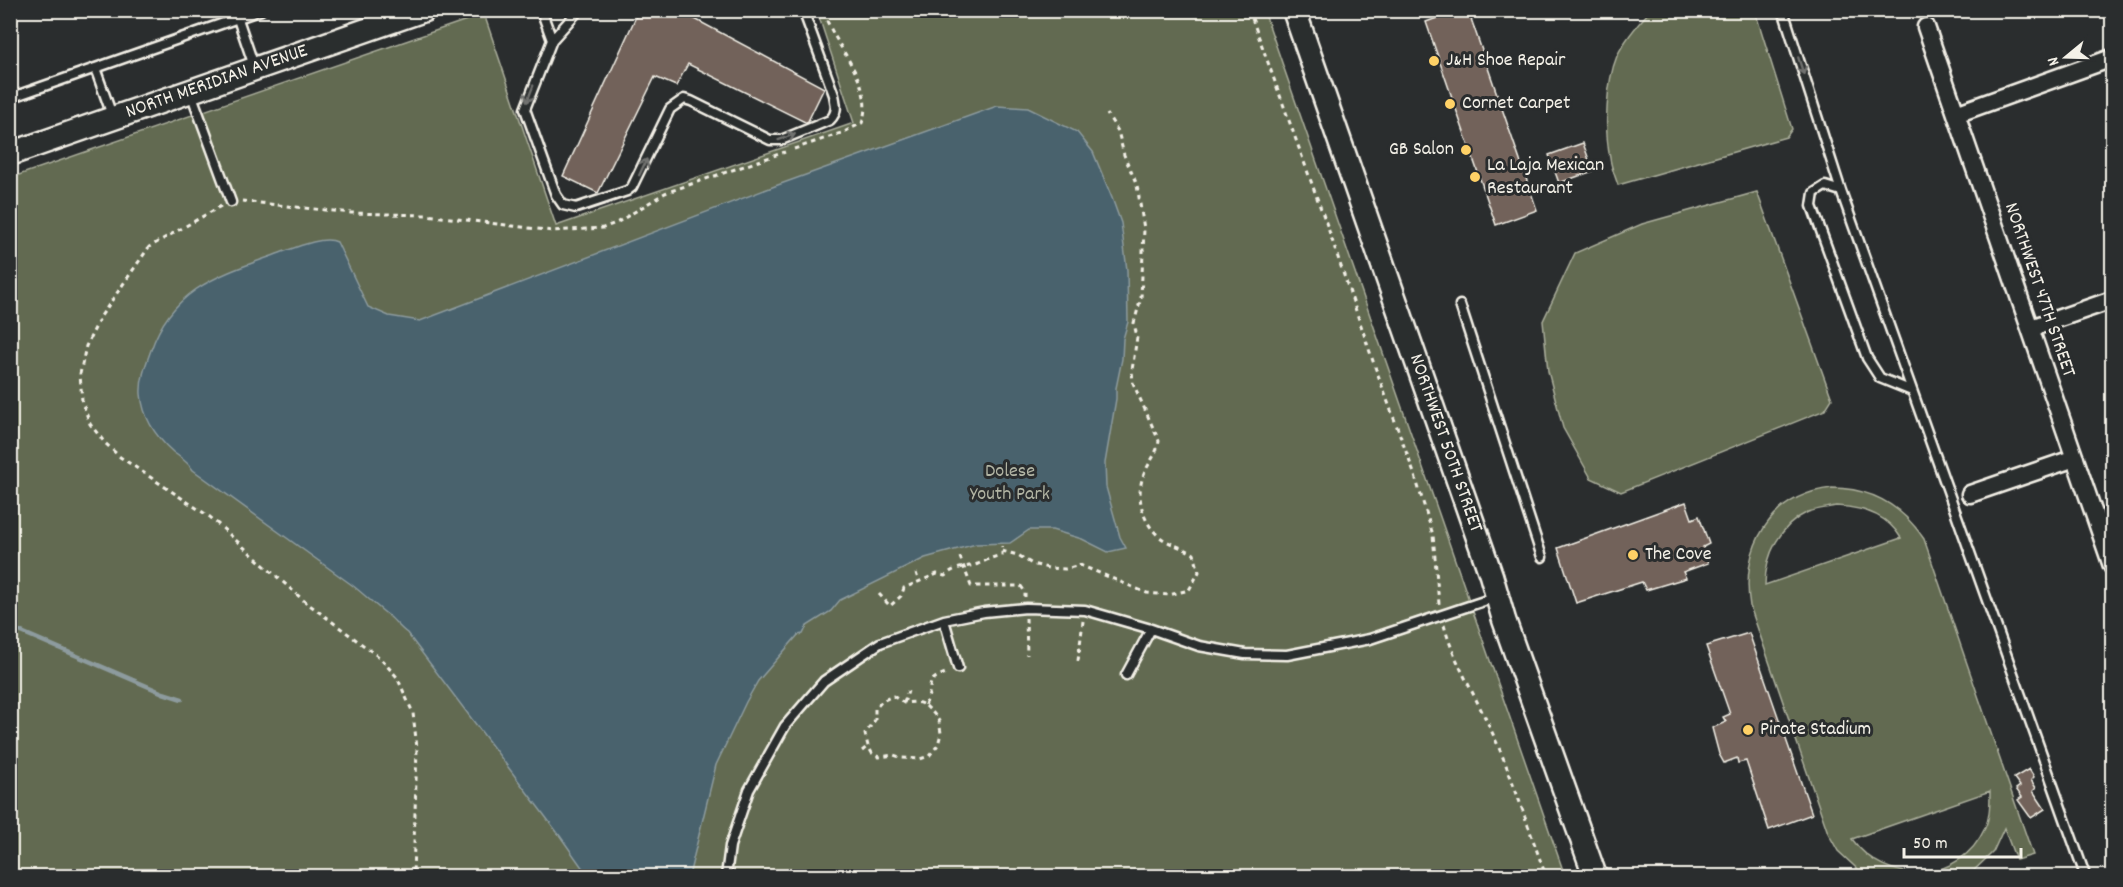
<svg xmlns="http://www.w3.org/2000/svg" width="2123" height="887" font-family="Dekko,sans-serif">
	<style>
		.green { fill: #626b51; stroke: #abae9c; stroke-width: 1.5; fill-rule: evenodd }
		.water { fill: #49626d; stroke: #8d9b9e; stroke-width: 1.5 }
		.lines { fill: none; stroke-linecap: round; stroke-linejoin: round }
		.stream { stroke: #8d9b9e; stroke-width: 4.5 }
		.building { fill: #72625a; stroke: #f4f1e8; stroke-width: 1.5 }
		.service-casing { stroke: #f4f1e8; stroke-width: 13 }
		.minor-casing { stroke: #f4f1e8; stroke-width: 21 }
		.secondary-casing { stroke: #f4f1e8; stroke-width: 27 }
		.path { stroke: #f4f1e8; stroke-width: 3; stroke-dasharray: 4.5 4.5; stroke-linecap: butt }
		.service { stroke: #2a2d2e; stroke-width: 8 }
		.minor { stroke: #2a2d2e; stroke-width: 16 }
		.secondary { stroke: #2a2d2e; stroke-width: 22 }
		.oneway { stroke: #71726f }
		.poi-dot { fill: #ffd166; stroke: #2a2d2e; stroke-width: 2 }
		.labels { text-anchor: middle; dominant-baseline: central; stroke-width: 6; stroke-linejoin: round; paint-order: stroke }
		.poi-label { font-size: 20px; fill: #f4f1e8; stroke: #2a2d2e; text-anchor: start }
		.street-label { font-size: 20px; fill: #f4f1e8; stroke: #2a2d2e }
		.park-label { font-size: 20px; fill: #b2b5a4; stroke: #2a2d2e }
	</style>
	<rect width="100%" height="100%" fill="#2a2d2e"/>
	<filter id="ink" filterUnits="userSpaceOnUse"><feTurbulence type="fractalNoise" baseFrequency=".0167" numOctaves="2"/><feDisplacementMap in="SourceGraphic" scale="12" xChannelSelector="R" yChannelSelector="G"/><feConvolveMatrix kernelMatrix="1 2 1 2 8 2 1 2 1" color-interpolation-filters="sRGB"/></filter>
	<g filter="url(#ink)">
		<!-- green -->
		<path class="green" d="M817,11H1264L1565,876H11L10,178L484,14L556,226L854,123Z
			M1650,11H1755L1792,129L1786,137L1618,185C1615,176 1611,167 1610,158C1604,130 1606,83 1617,56C1625,39 1638,24 1650,11Z
			M1757,192L1832,399L1825,410L1621,492L1591,478L1563,428L1548,371L1543,321L1575,253L1642,224Z
			M1832,488C1872,488 1902,506 1924,539L2033,855L2016,860L2004,828L1993,852L1968,876H1865L1838,851L1828,833L1750,606C1740,548 1770,495 1832,488ZM1836,506C1862,507 1887,514 1901,538L1765,585C1765,555 1780,525 1808,512C1817,509 1827,508 1836,506ZM1990,791C1990,803 1990,817 1985,828C1960,884 1886,887 1852,839Z"/>
		<!-- water -->
		<path class="water" d="M997,106L1028,108L1077,132L1093,152L1112,198L1121,223L1127,270L1128,322L1123,339L1122,359L1116,388V399L1105,463L1106,487L1120,537L1126,548L1108,552L1082,539L1052,530H1029L1010,543L976,544L925,558L840,600L831,611L807,626L803,634L798,635L758,681L746,702L716,765L689,876H588L560,836L407,633C400,628 395,621 389,616C377,607 365,595 352,585L193,470C188,462 181,458 173,452C156,437 143,418 141,394C140,379 146,364 151,350C173,286 223,274 280,253C294,248 324,235 337,242L368,307L389,316L420,321L775,186Z"/>
		<g class="lines">
			<!-- stream -->
			<path class="stream" d="M10,627L163,693L182,699"/>
		</g>
		<!-- building -->
		<path class="building" d="M639,10H678L824,88L807,123L688,64L676,86L655,77L598,193L563,176Z
			M1459,10H1468L1537,210L1496,225L1426,22Z
			M1583,143L1593,171L1559,183L1549,155Z
			M1686,502L1692,519L1699,516L1709,544L1703,547L1708,563L1683,572L1686,578L1646,590L1642,582L1576,603L1558,548Z
			M1749,633L1812,814L1769,830L1746,761L1738,763L1737,758L1724,763L1719,754L1712,728L1726,722L1723,717L1730,714L1706,646Z
			M2029,769L2034,777L2031,780L2036,788L2033,791L2045,809L2031,818L2018,800L2022,797L2016,789L2020,786L2014,778Z"/>
		<g class="lines">
			<defs>
				<path id="service" d="M541,10L552,40
					M579,10L552,40L525,109L556,195L563,205L576,208L627,191L632,187L670,109L684,99L691,101L770,140H781L830,120C838,112 836,105 834,95L803,10
					M1783,10L1841,191
					M238,19L254,66
					M95,68L113,118
					M191,93L231,202
					M10,98L261,10
					M1460,305L1542,557
					M1912,391L1880,378L1867,358L1812,206L1814,193L1825,186L1841,191L2085,875
					M944,620L958,668
					M1126,675L1151,629
					M726,876L730,846L749,790L785,726L824,681L880,643L944,620L984,612L1026,608L1085,610L1151,629L1199,646L1245,654L1287,655L1370,639L1496,597"/>
				<path id="minor" d="M1926,27L2112,566
					M1956,114L2112,58
					M2031,328L2112,300
					M1970,494L2075,458"/>
				<g id="secondary">
					<path id="s1" d="M1294,10L1491,575L1504,620L1595,876"/>
					<path id="s2" d="M10,154L424,10"/>
				</g>
			</defs>
			<!-- service casing -->
			<use href="#service" class="service-casing"/>
			<!-- minor casing -->
			<use href="#minor" class="minor-casing"/>
			<!-- secondary casing -->
			<use href="#secondary" class="secondary-casing"/>
			<!-- path -->
			<path class="path" d="M1249,10L1329,231L1374,364L1415,476L1433,535L1439,604
				M794,149L844,132L862,123C876,84 834,47 823,10
				M242,201L351,213L426,215L553,231L603,228L618,222L665,193L785,152
				M221,206L149,247L101,316L86,346L80,374L82,401L90,424L105,443L120,457L210,517L303,600L379,657L397,677L413,713L417,748L413,876
				M1002,551L1018,555L1032,564L1048,568L1065,569L1080,565L1147,593L1169,595L1189,590L1199,572L1194,554C1184,548 1169,544 1160,537C1142,523 1135,495 1144,474C1149,462 1157,454 1159,441L1133,383L1132,370L1137,337L1134,323L1141,298L1144,229L1137,185L1124,155L1118,131L1107,114
				M960,557L971,586H1021L1025,592V597
				M916,573L919,582
				M879,594L890,606L901,596L904,588L937,574L945,576C955,566 966,568 978,564C987,560 992,557 1002,555V546
				M1026,618L1027,655
				M1444,625C1454,662 1475,695 1491,730C1513,777 1528,828 1546,876
				M1078,661L1083,621
				M893,696L904,703L917,702L925,705L934,714L939,721L941,733L938,745L929,756L920,759L902,758L894,755L879,757L872,753L868,746L865,734L875,720V709L882,701Z
				M904,703L908,691
				M925,705C936,683 921,682 948,672
				M862,751L868,746"/>
			<!-- service -->
			<use href="#service" class="service"/>
			<!-- minor -->
			<use href="#minor" class="minor"/>
			<!-- secondary -->
			<use href="#secondary" class="secondary"/>
		</g>
		<!-- one-way arrows -->
		<defs><path id="oneway-shaft" d="M-6 0H5M1.5-3L5.5 0L1.5 3" fill="none" stroke-width="1.6" stroke-linecap="round" stroke-linejoin="round" transform="scale(1.5)"/></defs>
		<g class="oneway">
			<use href="#oneway-shaft" transform="translate(1801 66) rotate(72)"/>
			<use href="#oneway-shaft" transform="translate(530 94) rotate(111)"/>
			<use href="#oneway-shaft" transform="translate(787 137) rotate(-20)"/>
			<use href="#oneway-shaft" transform="translate(643 167) rotate(-65)"/>
		</g>
	</g>
	<!-- markers -->
	<g class="poi-dot">
		<circle cx="1434" cy="61" r="6"/>
		<circle cx="1450" cy="104" r="6"/>
		<circle cx="1466" cy="150" r="6"/>
		<circle cx="1475" cy="177" r="6"/>
		<circle cx="1633" cy="555" r="6"/>
		<circle cx="1748" cy="730" r="6"/>
	</g>
	<g class="labels">
		<!-- poi labels -->
		<g class="poi-label">
			<text x="1446" y="61">J&amp;H Shoe Repair</text>
			<text x="1462" y="104">Cornet Carpet</text>
			<text x="1454" y="150" text-anchor="end">GB Salon</text>
			<text x="1487" y="166">La Laja Mexican<tspan x="1487" dy="23">Restaurant</tspan></text>
			<text x="1645" y="555">The Cove</text>
			<text x="1760" y="730">Pirate Stadium</text>
		</g>
		<!-- street labels -->
		<g class="street-label">
			<text stroke="none"><textPath href="#s2" startOffset="219">NORTH MERIDIAN AVENUE</textPath></text>
			<text transform="translate(2039 290) rotate(71)">NORTHWEST 47TH STREET</text>
			<text stroke="none"><textPath href="#s1" startOffset="459">NORTHWEST 50TH STREET</textPath></text>
		</g>
		<!-- park labels -->
		<g class="park-label">
			<text x="1010" y="472">Dolese<tspan x="1010" dy="23">Youth Park</tspan></text>
		</g>
	</g>
	<!-- margin -->
	<rect width="2123" height="887" fill="none" stroke="#2a2d2e" stroke-width="36"/>
	<rect x="18" y="18" width="2087" height="851" fill="none" stroke="#f4f1e8" stroke-width="2" filter="url(#ink)"/>
	<!-- north arrow -->
	<g transform="translate(2066 57) rotate(251)" stroke="#2a2d2e" stroke-width="4.5" paint-order="stroke">
	<path d="M0-4.5L10 22L0 15L-10 22Z" fill="#f4f1e8"/>
	<text y="-9" font-size="16" font-weight="bold" text-anchor="middle" fill="#f4f1e8">N</text>
	</g>
	<!-- scale -->
	<path d="M1904 848v9h117v-9" fill="none" stroke="#f4f1e8" stroke-width="3"/>
	<text x="1913" y="848" font-size="18" fill="#f4f1e8" stroke="#2a2d2e" stroke-width="4.5" paint-order="stroke">50 m</text>
</svg>
